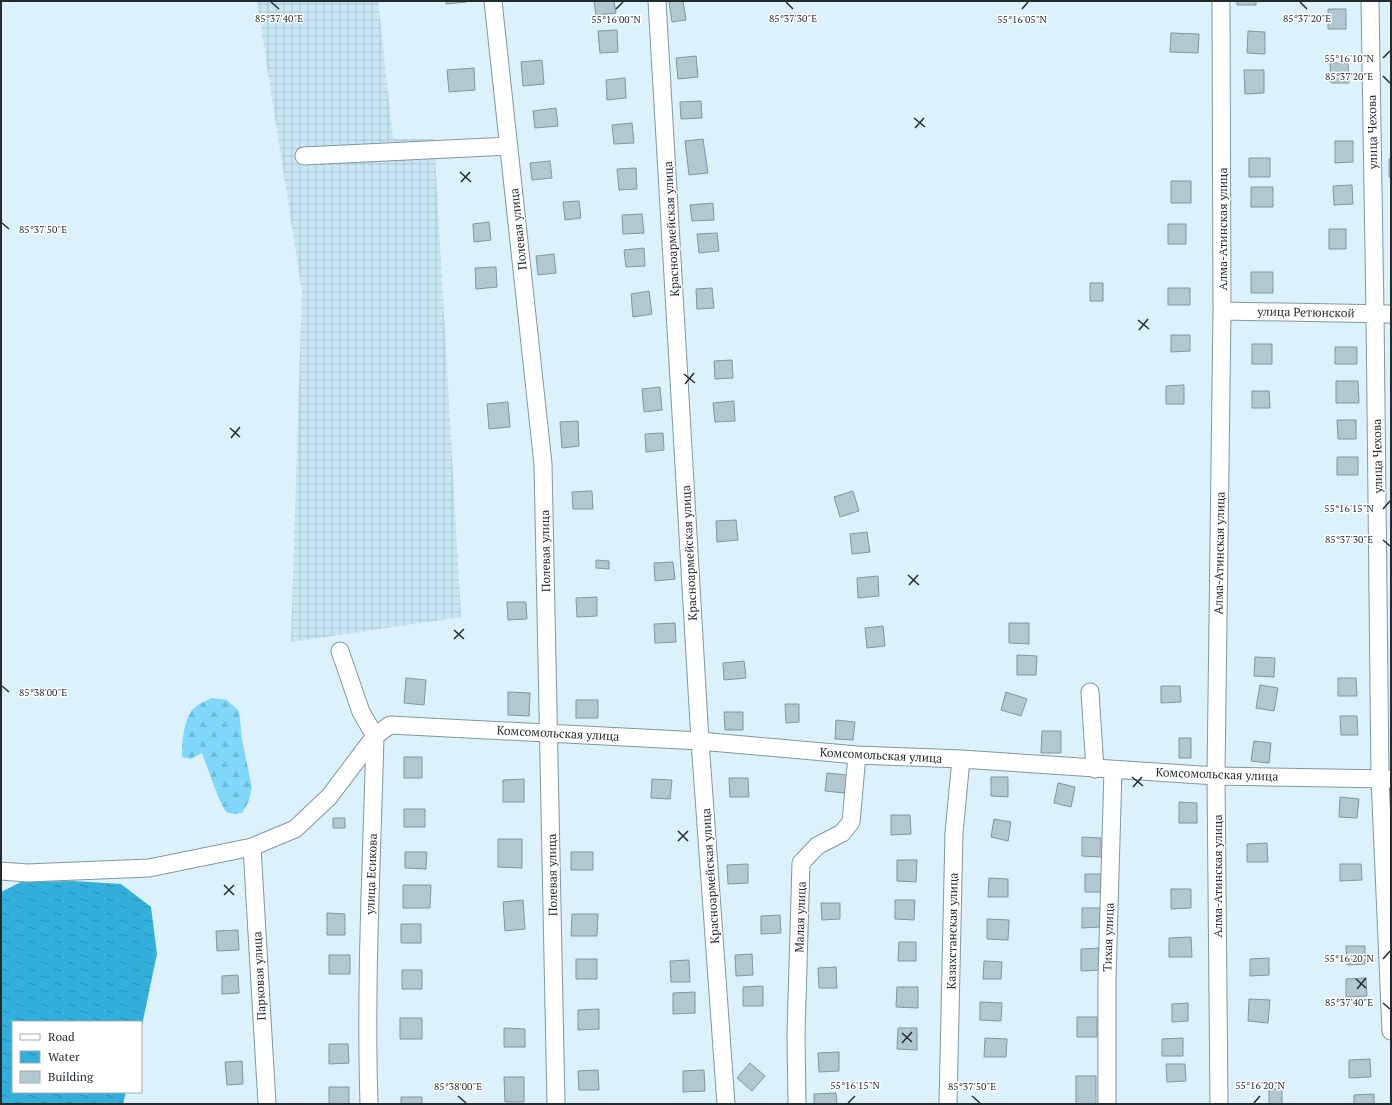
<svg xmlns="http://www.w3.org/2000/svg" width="1392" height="1105" font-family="'PT Serif',serif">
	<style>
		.industrial { fill: url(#industrial-grid) }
		.forest { fill: url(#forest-firs) }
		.water { fill: url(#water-ripples) }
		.building { fill: #b2c8d1; stroke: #81969f }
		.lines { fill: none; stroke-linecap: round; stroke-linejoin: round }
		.minor-casing { stroke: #8297a0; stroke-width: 19 }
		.minor { stroke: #fff; stroke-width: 17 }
		.ticks { fill: none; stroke: #232b2f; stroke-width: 1.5 }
		.labels { text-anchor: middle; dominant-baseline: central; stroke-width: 3; stroke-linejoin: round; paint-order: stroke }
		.street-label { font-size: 12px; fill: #232b2f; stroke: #fff }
		.ticks-label { font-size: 10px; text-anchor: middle; fill: #232b2f; stroke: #fff; stroke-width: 3; stroke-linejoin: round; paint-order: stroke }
	</style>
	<defs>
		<pattern id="industrial-grid" width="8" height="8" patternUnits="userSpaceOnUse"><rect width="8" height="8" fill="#c8e6f4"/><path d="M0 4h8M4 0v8" fill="none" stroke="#acc5d2"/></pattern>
		<pattern id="forest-firs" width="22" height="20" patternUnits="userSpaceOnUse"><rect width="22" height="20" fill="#7fd7f9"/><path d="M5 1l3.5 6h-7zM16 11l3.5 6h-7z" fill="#6db9d6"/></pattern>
		<pattern id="water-ripples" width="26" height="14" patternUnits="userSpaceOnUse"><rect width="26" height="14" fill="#32b0db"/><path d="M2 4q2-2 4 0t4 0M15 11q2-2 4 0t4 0" fill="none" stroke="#2a8fb2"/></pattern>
	</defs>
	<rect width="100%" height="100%" fill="#dbf1fb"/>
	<!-- industrial -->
	<path class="industrial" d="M257,1H378L393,139H434L461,617L291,642L302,291Z"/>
	<!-- forest -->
	<path class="forest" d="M211,698L227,700L239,711L242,740L252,788L248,803L242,813L234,814L226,812L219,799L202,753L191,759L182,757C182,742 183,723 192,710C196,705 206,701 211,698Z"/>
	<!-- water -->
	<path class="water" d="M73,881L121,884L151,907L157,954L141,1030V1022H13V1092H126L123,1104H1V892L21,882Z"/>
	<!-- building -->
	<path class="building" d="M446,1H467V2L446,4Z
		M594,1H614L616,13L596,15Z
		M669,1H683L686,20L672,22Z
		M1237,1H1256V5H1237Z
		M1328,9H1346V29H1328Z
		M617,30L618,52L600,53L598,31Z
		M1248,31L1265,32V54L1247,53Z
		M1171,33L1199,34L1198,53L1170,52Z
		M696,56L698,77L678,79L676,58Z
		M542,60L544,84L523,86L521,62Z
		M1330,63H1348L1349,83H1331Z
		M474,68L475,90L449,92L447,70Z
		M1244,70H1264V93L1245,94Z
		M625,78L626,98L607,100L606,80Z
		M701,101L702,118L681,119L680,102Z
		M556,108L558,126L535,128L533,111Z
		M632,123L634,143L614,144L612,125Z
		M703,139L708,173L689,175L685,141Z
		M1335,141H1353V162L1335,163Z
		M1249,158H1270V177H1249Z
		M1389,159H1391V177H1389Z
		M550,161L552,178L532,180L530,163Z
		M636,168L637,189L619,190L617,169Z
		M1171,181H1191V203H1171Z
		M1352,185L1353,204L1334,205L1333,186Z
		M1251,187H1273V207H1251Z
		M579,201L581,218L565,220L563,202Z
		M713,203L714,220L692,221L690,205Z
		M642,214L644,233L623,234L622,215Z
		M489,222L491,240L474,242L473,224Z
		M1168,224H1186V244H1168Z
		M1329,229H1346V249H1329Z
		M717,233L719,251L699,253L697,234Z
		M644,248L645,266L626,267L624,250Z
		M554,254L556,273L538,275L536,256Z
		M496,267L497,287L476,289L475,268Z
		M1251,272H1273V293H1251Z
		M1090,283H1103V301H1090Z
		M712,288L714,308L697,309L696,289Z
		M1168,288H1190V305H1168Z
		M649,291L652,314L633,317L631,294Z
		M1171,335H1190V351L1171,352Z
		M1252,344H1272V364H1252Z
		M1335,347H1357V364H1335Z
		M732,360L733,378L715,379L714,361Z
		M1336,381H1358L1359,403H1336Z
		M1184,385V404H1166V386Z
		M660,387L662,410L644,412L642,389Z
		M1252,391H1269L1270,408H1252Z
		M734,401L735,421L715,422L713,403Z
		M508,402L510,427L489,429L487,404Z
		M1337,420H1356V439H1338Z
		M578,421L579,446L562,448L560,422Z
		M663,433L664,450L646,452L645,434Z
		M1337,457H1358V475H1337Z
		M592,491L593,509H573L572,492Z
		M853,491L859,511L840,517L834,497Z
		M736,520L738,540L717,542L716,521Z
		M867,532L870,552L852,554L850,534Z
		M596,560L609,561V569L596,568Z
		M673,562L675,579L655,581L654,563Z
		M878,576L879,596L858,598L857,578Z
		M597,597V616L577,617L576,598Z
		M507,602H526L527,619L508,620Z
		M675,623L676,642L655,643L654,624Z
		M1009,623H1029V644L1009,643Z
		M883,626L885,646L867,648L865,628Z
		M1017,655L1037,656L1036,675H1017Z
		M1255,657L1275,658L1274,677L1254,676Z
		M744,661L746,678L724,680L723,663Z
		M406,678L426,680L424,705L404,703Z
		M1338,678H1356L1357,696H1338Z
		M1260,685L1278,688L1274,711L1256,708Z
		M1161,686H1180L1181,702L1161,703Z
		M508,692L530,693L529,716L508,715Z
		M1006,692L1027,699L1021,716L1001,710Z
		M576,700H598V718H576Z
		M785,704H799V722L786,723Z
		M724,712H743V730H725Z
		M1340,716H1357L1358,735H1341Z
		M836,720L855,722L853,740L835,739Z
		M1042,731H1061V753H1041Z
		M1179,738H1191V758H1179Z
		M1254,741L1271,743L1269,763L1251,761Z
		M404,757H422V778H404Z
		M827,773L847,775L845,793L825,791Z
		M991,777H1008V797L991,796Z
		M729,778H748L749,797H730Z
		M524,779V802H503V780Z
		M652,779L672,780L670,799L651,798Z
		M1058,783L1075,787L1071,807L1054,803Z
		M1340,797L1359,799L1357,818L1339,817Z
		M1179,802L1197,803V823H1179Z
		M404,809H425V827H404Z
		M891,815H910L911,834L891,835Z
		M333,818H345V828H333Z
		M994,819L1011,822L1008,841L991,837Z
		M1082,837L1101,838V857L1082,856Z
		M498,839H522V868L498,867Z
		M1267,843L1268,862H1247V844Z
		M405,852H427L426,869L405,868Z
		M571,852H593V870H571Z
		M897,860H917L916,882L897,881Z
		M748,864V883L728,884L727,865Z
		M1340,864H1361L1362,880L1340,881Z
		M1085,874H1101V892H1085Z
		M989,878L1008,879V897H988Z
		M403,885H431L430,908H403Z
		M1171,889H1191V908L1171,909Z
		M523,900L525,929L505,931L503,902Z
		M895,900H915L914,920L895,919Z
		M821,903H840V919L822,920Z
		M1082,908H1100V927L1082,928Z
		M327,913L345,914V935H327Z
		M572,914H598L597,936H571Z
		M780,915L781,933L761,934V916Z
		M987,919L1009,920L1008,940L987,939Z
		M401,924H421V943H401Z
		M238,930L239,950L217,951L216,931Z
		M1191,937L1192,957H1169V938Z
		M899,942H916V961H898Z
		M1346,946H1365V964L1347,965Z
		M1099,948L1100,970L1081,971V949Z
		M752,954L753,975L736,976L735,955Z
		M329,955H350V974H329Z
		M1269,958V975L1250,976V959Z
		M576,959H597V979H576Z
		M689,960L690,982H671L670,961Z
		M984,961L1002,962L1001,979H983Z
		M836,967L837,988H819L818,968Z
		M402,970H422V989H402Z
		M238,975L239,993L222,994V976Z
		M1366,978L1367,996L1346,997V979Z
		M763,986V1006H743V987Z
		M897,987H918V1008L896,1007Z
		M695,992V1013L673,1014V993Z
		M1249,999L1270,1000L1268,1023L1248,1021Z
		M980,1002L1002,1003L1001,1021L980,1020Z
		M1188,1003V1021L1172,1022V1004Z
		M599,1009V1029L578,1030V1010Z
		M1077,1017H1097V1037H1077Z
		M400,1018H422V1039H400Z
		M504,1028L525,1029V1047H504Z
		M898,1028H917V1050L897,1049Z
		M985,1038L1007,1039L1006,1057H984Z
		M1183,1038V1056H1162V1039Z
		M329,1044H348L349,1063L329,1064Z
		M839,1052V1071L819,1072L818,1053Z
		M1370,1059L1371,1077L1349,1078V1060Z
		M242,1061L243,1084L227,1085L225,1062Z
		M750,1063L765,1076L752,1091L737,1078Z
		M1166,1064H1185L1186,1081L1167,1082Z
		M598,1070L599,1090H579L578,1071Z
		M704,1070L705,1091L683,1092V1071Z
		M1076,1076H1096V1104H1076Z
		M504,1077H524V1102H505Z
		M329,1087H349V1104H329Z
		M1269,1089H1282V1104H1269Z
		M836,1093L837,1104H814V1094Z
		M1374,1094V1104H1354V1095Z
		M401,1097H422V1104H401Z"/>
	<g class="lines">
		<defs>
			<path id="minor" d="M493,1L543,464L556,1104
				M657,1L700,741L726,1104
				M1370,1L1375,313L1380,778L1391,1031
				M304,156L509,146
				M1222,311L1391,314
				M340,651L361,712L375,736C372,858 365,981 369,1104
				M1090,692L1095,769
				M252,847L267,1104
				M1,871L27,873L149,868L252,847L295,829L329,797L375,736L390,725L700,741L857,755L961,759L1216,776L1391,779
				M797,1104L796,1034L801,863L817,846L842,833L851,822L857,755
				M948,1104L954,833L961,759
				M1107,1104V978L1113,770
				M1219,1104L1216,776L1222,311L1221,1"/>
		</defs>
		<!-- minor casing -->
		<use href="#minor" class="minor-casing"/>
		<!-- minor -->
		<use href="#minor" class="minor"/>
	</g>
	<!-- ticks -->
	<path class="ticks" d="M271,2L279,9M786,2L793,9M1300,2L1307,9M616,9L623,2M1022,9L1028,2M1383,58L1390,51M1383,76L1390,83M914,118L925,127M915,128L924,118M460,172L471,182M461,182L470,172M2,223L9,229M1138,320L1149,329M1139,330L1148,319M684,374L695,383M685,384L694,373M230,428L240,437M231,438L240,427M1383,509L1390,501M1383,540L1390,546M908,575L919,585M909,585L918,575M454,630L464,639M454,639L464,629M2,686L9,692M1132,777L1143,786M1133,787L1142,777M678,831L688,841M678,841L688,831M224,885L234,895M224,895L234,885M1383,959L1390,951M1356,979L1366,988M1357,989L1366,978M1383,1003L1390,1009M902,1033L912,1042M902,1043L912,1032M458,1096L466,1103M972,1096L980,1103M848,1103L855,1096M1254,1103L1260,1096"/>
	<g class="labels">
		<!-- street labels -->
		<g class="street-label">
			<text transform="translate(1372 132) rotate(-91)">улица Чехова</text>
			<text transform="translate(518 229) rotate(-96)">Полевая улица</text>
			<text transform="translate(671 229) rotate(-93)">Красноармейская улица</text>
			<text transform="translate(1222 229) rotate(-90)">Алма-Атинская улица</text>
			<text transform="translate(1306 312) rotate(1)">улица Ретюнской</text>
			<text transform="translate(1377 456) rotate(-91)">улица Чехова</text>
			<text transform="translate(545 551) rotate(-91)">Полевая улица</text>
			<text transform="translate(689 553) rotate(-93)">Красноармейская улица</text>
			<text transform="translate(1219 553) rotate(-89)">Алма-Атинская улица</text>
			<text transform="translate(558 733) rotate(3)">Комсомольская улица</text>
			<text transform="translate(881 755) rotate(3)">Комсомольская улица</text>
			<text transform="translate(1217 774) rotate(2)">Комсомольская улица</text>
			<text transform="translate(371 874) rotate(-88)">улица Есикова</text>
			<text transform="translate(552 875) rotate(-91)">Полевая улица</text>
			<text transform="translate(710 876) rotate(-94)">Красноармейская улица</text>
			<text transform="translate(1217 876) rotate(-90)">Алма-Атинская улица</text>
			<text transform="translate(800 917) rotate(-88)">Малая улица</text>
			<text transform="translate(952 931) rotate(-89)">Казахстанская улица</text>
			<text transform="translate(1108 937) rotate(-88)">Тихая улица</text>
			<text transform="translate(259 976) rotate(-93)">Парковая улица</text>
		</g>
	</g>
	<g class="ticks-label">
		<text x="1307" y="22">85°37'20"E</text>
		<text x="279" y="22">85°37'40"E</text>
		<text x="793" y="22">85°37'30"E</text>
		<text x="616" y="23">55°16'00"N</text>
		<text x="1022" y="23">55°16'05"N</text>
		<text x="1349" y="62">55°16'10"N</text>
		<text x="1349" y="80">85°37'20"E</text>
		<text x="43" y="233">85°37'50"E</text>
		<text x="1349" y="512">55°16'15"N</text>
		<text x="1349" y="543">85°37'30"E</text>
		<text x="43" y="696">85°38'00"E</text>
		<text x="1349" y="962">55°16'20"N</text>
		<text x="1349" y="1006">85°37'40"E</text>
		<text x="855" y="1089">55°16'15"N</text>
		<text x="1260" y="1089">55°16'20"N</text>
		<text x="458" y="1090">85°38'00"E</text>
		<text x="972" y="1090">85°37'50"E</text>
	</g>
	<!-- border -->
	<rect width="1392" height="1105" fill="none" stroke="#232b2f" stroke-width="4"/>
	<!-- legend -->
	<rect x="12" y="1021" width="130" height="72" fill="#ffffff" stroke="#a7aaac"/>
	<rect x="20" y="1034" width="20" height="6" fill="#ffffff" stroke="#a7aaac"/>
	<text x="48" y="1041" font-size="12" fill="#232b2f">Road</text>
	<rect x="20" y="1051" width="20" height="12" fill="url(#water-ripples)" stroke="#a7aaac"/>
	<text x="48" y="1061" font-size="12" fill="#232b2f">Water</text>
	<rect x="20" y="1071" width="20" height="12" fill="#b2c8d1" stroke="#a7aaac"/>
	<text x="48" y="1081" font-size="12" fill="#232b2f">Building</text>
</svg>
